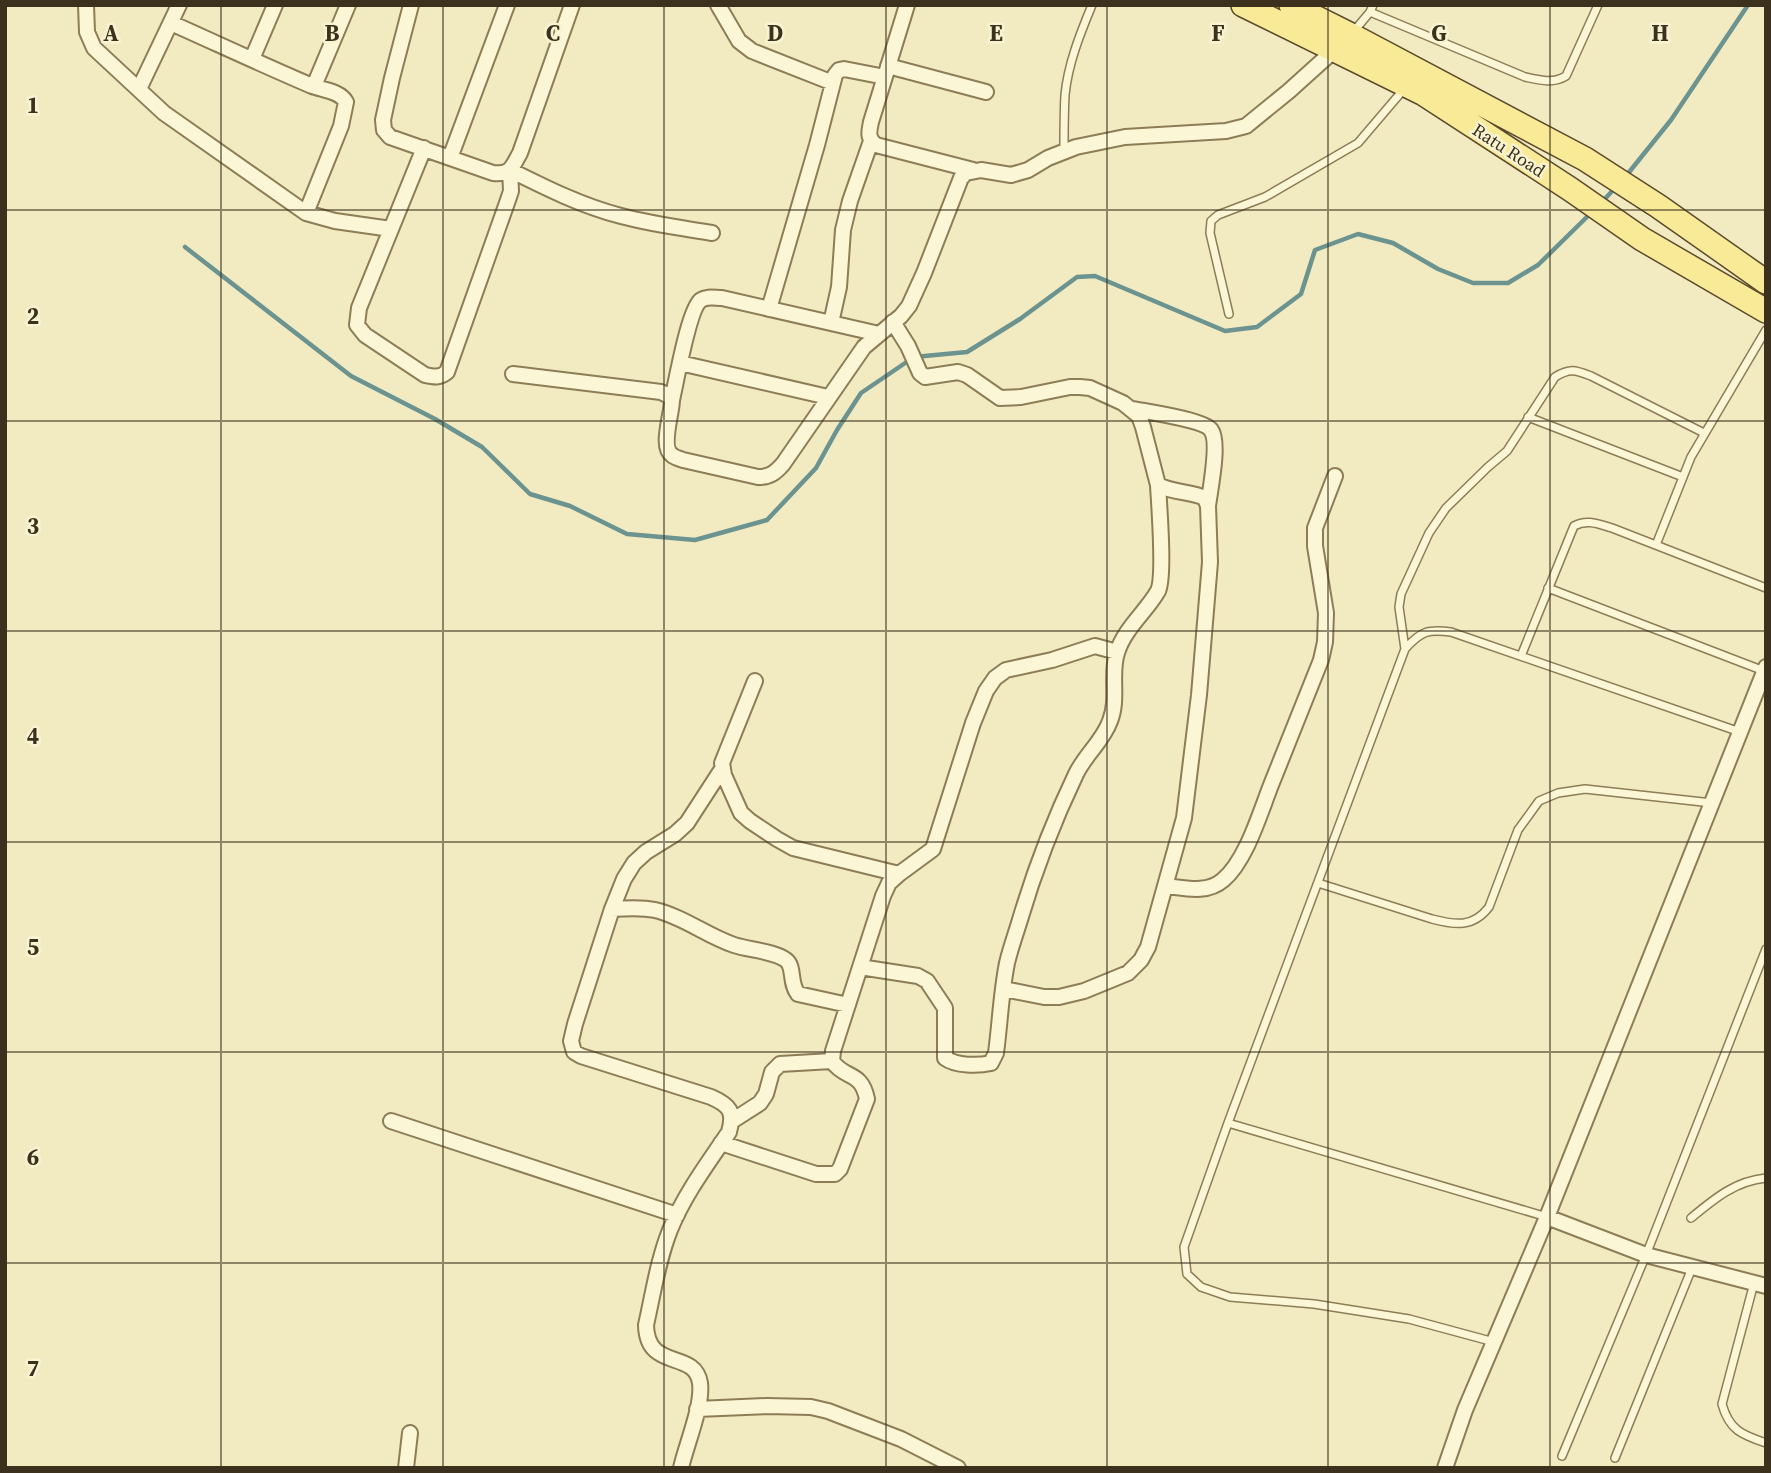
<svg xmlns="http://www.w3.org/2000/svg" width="1771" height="1473" font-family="'Source Serif 4',serif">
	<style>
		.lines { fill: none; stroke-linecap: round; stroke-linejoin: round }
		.stream { stroke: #6b9390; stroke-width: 4.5 }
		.service-casing { stroke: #8d7d57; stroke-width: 10 }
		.minor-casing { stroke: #8d7d57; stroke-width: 18 }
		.primary-casing { stroke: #5b4a2c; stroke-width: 26 }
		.service { stroke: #fbf7d6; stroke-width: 7 }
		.minor { stroke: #fbf7d6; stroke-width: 14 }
		.primary { stroke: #f8ea97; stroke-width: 23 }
		.grid { fill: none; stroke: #3c311d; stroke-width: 2; stroke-opacity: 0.55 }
		.labels { text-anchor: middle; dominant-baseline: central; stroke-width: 5; stroke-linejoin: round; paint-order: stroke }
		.street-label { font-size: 18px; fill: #3c311d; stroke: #f8f4d2 }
		.grid-label { font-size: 23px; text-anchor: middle; font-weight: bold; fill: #3c311d; stroke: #f8f4d2; stroke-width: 5; stroke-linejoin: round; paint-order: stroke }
	</style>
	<rect width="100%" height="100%" fill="#f2ebc2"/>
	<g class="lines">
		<!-- stream -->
		<path class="stream" d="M1626,176L1671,120L1748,5
			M1602,202L1615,188
			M185,247L351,376L435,419L482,447L530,494L570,506L627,534L695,540L767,520L816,468L837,430L861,393L914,357L967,352L1020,319L1077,277L1095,276L1225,331L1257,327L1301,294L1315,250L1358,234L1393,243L1438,269L1473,283H1508L1538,265L1591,213"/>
		<defs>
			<path id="service" d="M1370,12L1525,77C1539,80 1553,84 1566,76L1598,5
				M1354,31L1370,12L1373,5
				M1064,151C1064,132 1064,114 1065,95C1068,64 1080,34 1092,5
				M1229,314L1210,233L1211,221L1218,215L1265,197L1358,143L1404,89
				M1528,417L1683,477
				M1656,545L1691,457L1766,330
				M1548,588L1764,671
				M1405,649L1399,607L1401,594L1429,533L1446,508L1488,467L1507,451L1555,377C1570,368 1575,370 1591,376L1704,433
				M1521,656L1574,526C1587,519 1598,524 1612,528L1766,588
				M1318,883L1432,919C1455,925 1473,928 1489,907L1518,830L1539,801L1558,793L1585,789L1712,803
				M1228,1123L1547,1217
				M1691,1218C1714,1199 1735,1181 1766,1178
				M1754,1283L1722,1404C1729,1430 1742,1435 1766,1443
				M1494,1342L1409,1319L1314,1304L1230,1297L1201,1287L1187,1274L1184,1247L1228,1123L1405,649C1421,631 1428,629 1451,632L1740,732
				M1562,1456L1646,1255L1766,949
				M1615,1458L1692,1268"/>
			<path id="minor" d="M86,5L87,32L94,48L164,113L306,213L335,221L391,229
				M411,5L392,78L383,120L384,130L390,137L493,173C511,175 512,167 520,153L572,5
				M718,5L739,41L752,51L833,83
				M907,5L871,122C869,132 867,138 876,145L973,170
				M171,23C218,44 265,66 312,86C323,90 340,91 346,102L341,126L306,213
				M252,59L275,5
				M888,66L986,92
				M314,86L348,5
				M139,89L179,5
				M424,148L359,308L357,325L365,335L425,375C434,377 440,378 447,372L508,200L511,191L510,170C546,188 582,206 621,216C651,224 682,228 712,233
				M450,158L507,5
				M769,309L817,145L835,75L839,70L844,69L885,77
				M893,322L908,346L920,373L925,377L958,372L967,375L1000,398L1021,397L1070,387H1080L1090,388L1123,403L1139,416L1143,427L1158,485C1173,493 1190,491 1205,498L1208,506L1210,562L1199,695L1184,818L1148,947L1141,960L1128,973L1084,991L1059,997H1044L1004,989
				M831,323L839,287L843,230L850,201L871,141
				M680,363L828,397
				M513,374L661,392L669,396L672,400C672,414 660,447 672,455C675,458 679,458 683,460L758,477C770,477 775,473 783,464L864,347L901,316L909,306L924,273L961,178L966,173L981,170L1011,175L1028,170L1048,158L1076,147L1125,137L1226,131L1246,126L1289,91L1340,45
				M672,400C676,383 689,308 701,300C707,296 715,298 722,298L879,334
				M1133,409C1148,412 1204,420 1211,430C1220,442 1210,490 1208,506
				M755,681L722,763L724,775L741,813L750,821L777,839L793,848L899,874
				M1166,886C1185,888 1207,894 1223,880C1246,861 1260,813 1271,785C1288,743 1304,702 1321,660L1325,642L1326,613L1315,546V528L1335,476
				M612,909C626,908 642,907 655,910C684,917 707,936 734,945C749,950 774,951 786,960C795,967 789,983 798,994L848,1005
				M860,967L918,976L927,981L945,1008V1058C956,1066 978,1066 991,1063L996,1053C1000,1023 1001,993 1007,963C1010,950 1015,936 1019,923C1034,872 1053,822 1076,774C1085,755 1103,741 1110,721C1119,699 1110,674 1117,653C1124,629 1146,612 1158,591C1165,576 1159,505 1158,485
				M391,1121L677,1215
				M732,1121L760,1103L766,1094L772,1072L780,1064L832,1061
				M721,1143L816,1174H835L840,1169L867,1099C861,1070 845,1080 832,1061L833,1051L883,896L889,883L899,874L933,849L973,723L986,691L995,678L1006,670L1052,660L1095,646L1117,652
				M1547,1217L1646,1255L1766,1286
				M697,1409L767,1406L811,1407L828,1411L901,1439L958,1468
				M406,1468L410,1433
				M681,1468C686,1445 703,1406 700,1383C695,1349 647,1372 646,1325C653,1294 658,1260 670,1230C684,1195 708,1163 729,1132C735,1111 729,1105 711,1097L581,1056L574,1052L571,1041L575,1024L612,909L624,879L634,863L646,852L675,834L687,823L722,769
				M1445,1468L1465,1410L1547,1217L1766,667"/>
			<path id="primary" d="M1243,5L1424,94L1570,189L1642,239L1766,311
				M1291,5L1351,35L1585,159L1658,206L1766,282"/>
		</defs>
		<!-- service casing -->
		<use href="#service" class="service-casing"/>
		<!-- minor casing -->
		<use href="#minor" class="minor-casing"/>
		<!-- primary casing -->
		<use href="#primary" class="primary-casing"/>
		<!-- service -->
		<use href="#service" class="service"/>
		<!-- minor -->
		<use href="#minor" class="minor"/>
		<!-- primary -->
		<use href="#primary" class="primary"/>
	</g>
	<!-- grid -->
	<path class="grid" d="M221,5V1468M443,5V1468M664,5V1468M886,5V1468M1107,5V1468M1328,5V1468M1550,5V1468M5,210H1766M5,421H1766M5,631H1766M5,842H1766M5,1052H1766M5,1263H1766"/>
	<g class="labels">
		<!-- street labels -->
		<g class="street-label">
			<text transform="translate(1509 150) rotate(33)">Ratu Road</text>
		</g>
	</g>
	<g class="grid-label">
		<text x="111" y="41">A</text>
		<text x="332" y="41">B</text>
		<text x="553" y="41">C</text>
		<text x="775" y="41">D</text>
		<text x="996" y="41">E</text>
		<text x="1218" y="41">F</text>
		<text x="1439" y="41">G</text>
		<text x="1660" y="41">H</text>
		<text x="33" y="113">1</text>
		<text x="33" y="324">2</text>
		<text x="33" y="534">3</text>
		<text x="33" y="744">4</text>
		<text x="33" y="955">5</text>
		<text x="33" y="1165">6</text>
		<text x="33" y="1376">7</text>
	</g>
	<!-- border -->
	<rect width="1771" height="1473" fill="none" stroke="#3c311d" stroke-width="14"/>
</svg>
